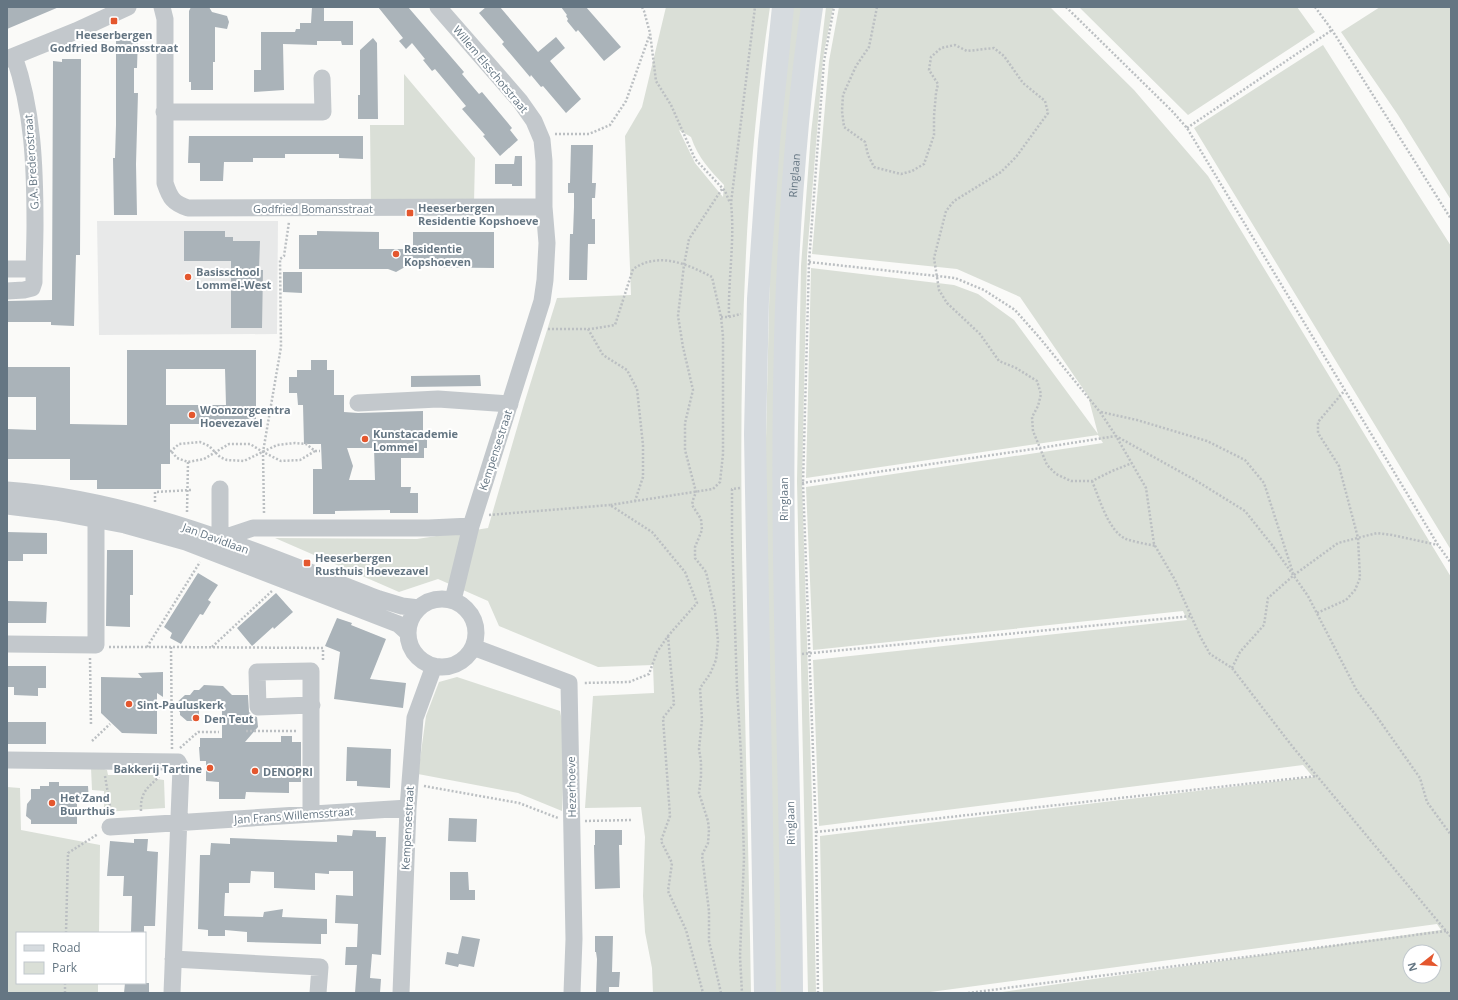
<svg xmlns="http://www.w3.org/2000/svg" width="1458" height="1000" font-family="'Open Sans',sans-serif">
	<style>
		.built { fill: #e8e9e9 }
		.green { fill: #dadfd7; fill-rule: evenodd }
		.building { fill: #aab3b9; fill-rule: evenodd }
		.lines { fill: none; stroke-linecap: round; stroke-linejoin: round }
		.path { stroke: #bbbfc2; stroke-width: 2.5; stroke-dasharray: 2 2; stroke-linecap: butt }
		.minor { stroke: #c3c8cc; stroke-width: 17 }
		.major { stroke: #d6dbdf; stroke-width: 22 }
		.poi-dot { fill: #e4572e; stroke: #fff; stroke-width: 1.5 }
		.labels { text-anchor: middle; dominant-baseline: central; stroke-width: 4; stroke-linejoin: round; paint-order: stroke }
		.poi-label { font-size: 11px; font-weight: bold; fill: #657683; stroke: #fff; text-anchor: start }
		.street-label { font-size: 11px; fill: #657683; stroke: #fff }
	</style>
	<rect width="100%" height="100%" fill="#fafaf8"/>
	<!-- built -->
	<path class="built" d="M97,221H278L277,334L99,335Z"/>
	<!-- green -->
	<path class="green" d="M666,7H770C740,205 739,406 743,606C745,735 749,864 751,993H653L652,968L645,932L643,896L645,837L641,807L585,808L593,696L654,693L653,665L598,667L499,626L488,601L438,579L399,592L275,538L417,539L488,528L524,404L557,298L631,295L625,136L642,107ZM679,130L691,137C698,158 710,170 724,185L723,197L695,163Z
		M793,7H805L797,60L784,993H773L764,526L771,220Z
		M826,7H833L823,58L807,256L802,482L812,800L816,993H808L797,481L801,266L811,133Z
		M839,7H1050L1134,90L1208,176L1451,577V993H995L1441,930L1437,924L923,993H823L820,836L1313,777L1303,765L819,826L813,660L1187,620L1183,611L813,650L806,487L1103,443L1098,435L806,478L811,268L954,285L978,294L1014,320L1098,434L1088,396L1020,297L957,269L812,254L829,61ZM1410,952H1434V976H1410Z
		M1079,7H1297L1315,32L1188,115Z
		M1380,7H1451V200L1398,115L1341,32Z
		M1323,45L1451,246V550L1194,128Z
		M404,74L475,158L474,203H371L370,125H404Z
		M457,677L560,711L565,736L562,811L518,793L418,774L426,716L439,682Z
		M91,768H101L107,770L108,775H157V779L164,780L165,808L104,812V791L92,790Z
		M7,787L20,788L21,830L100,845L99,933H17V983H98V993H7Z"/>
	<!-- building -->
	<path class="building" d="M7,7H59L7,29Z
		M191,7H209L212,12L227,16L229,22L227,29L215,27V62H213V90H191V82H189V11Z
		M312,7H324V21H353V45H342L341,41H317V45L283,44L284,90L254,92V70H261V32H295L296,29H300V23H311Z
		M378,7H408L464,72L462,74L479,94L482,92L512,128L510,130L518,140L500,156L483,136L485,135L462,109L466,106L435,69L432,71L423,60L425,59L412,43L406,49L399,41L403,38Z
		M486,7H500L538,52L556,37L565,48L550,61L581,99L566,113L543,86L541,87L531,75L530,77L502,44L504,42L479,13Z
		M561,7H586L621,47L604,61L578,30L576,32L567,21L568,19L566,16L567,15Z
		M116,36H138L137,68H134V93H138L136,164L137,215H114L113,158H115L116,125Z
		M373,38L377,43L378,119H358V95H360V50Z
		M62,59H81L80,255H76L74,326L51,325V322H7V301L52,300L53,61L62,62Z
		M189,136H363V159L339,158V154H285V158H253V162H224L223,181H200V163H188Z
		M571,145H593L592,183H596L595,198H592V219H595V244H588L587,280H569L570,234H573L574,207V193H568V183H570Z
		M515,156H522V186H512V184H495V164H514Z
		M184,231H225V237H233V241H260L259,270H263L262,328H231V261H184Z
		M317,231L379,232V249H413V232H494V268L405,267L396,272L388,269H299V235H317Z
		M283,272H302V293L283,292Z
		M127,350H256V424H170V464H161V489H97V480H70V459H7V429L36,430V397H7V367H70V424L127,425ZM166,369H225L226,405H166Z
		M311,360H327V370H334V395H344V412L358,413L423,411V434H427V448H424V458H401V487H411L410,493H418V513H390V510L335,511V514H313V469H322L321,444H304L303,405H298L297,393H289V377H297V370H311ZM347,448H374L375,480H349L353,466Z
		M480,375L481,386L411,387V376Z
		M7,532L47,533V554H23V561H7Z
		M107,550H133V595H130V627L106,626Z
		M198,573L218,585L208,600L211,602L203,615L200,614L181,644L170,638L172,633L164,627Z
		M276,593L293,612L274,629L273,627L252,646L237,628Z
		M7,601L47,602L46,623H7Z
		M337,618L352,623L351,625L386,639L370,679L406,683L403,708L334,699L340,652L325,646Z
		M7,666H46V688H38V696L14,695V687H7Z
		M163,672V697L157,693V734L122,733L101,713V677L142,678L138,673Z
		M204,685L223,686L232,695H248L249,712L253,716L257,717L258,727L245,742H281V736H292V742H301V782H289V793L246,792L245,799H219V782L206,781V761H200L199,747H200V738H222V709L199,710V721H187L180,715V712L173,706L185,695H190L194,690H199Z
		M7,722H46V744H7Z
		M347,747L391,749L390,788L357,786V781H346Z
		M49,782H59V786H88L89,803H77V824H31V820L26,816L27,804L31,799V789H40V786H49Z
		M449,818L477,819L476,842L448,841Z
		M353,830L376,831V837H386L381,955L372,954L370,978L381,979L380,993H355L357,965H345L346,947H357L358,924L335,923L336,895L353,896V871H329V874L315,873V890L275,888H274V872L251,871L250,883H229V893H225L224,916L263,917L264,912L283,909L282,917L327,919V934H321V944L247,942V932L225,930V936H208V930L198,929L200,855H210L211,843L230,844V838L337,842V835L352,836Z
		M595,830H622V845H619L620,888L595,889L594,845H595Z
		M134,839H148L147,851L158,852L155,926H144V932H131L132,896H123L124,876H107L110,841L134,843Z
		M450,872H468L469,890H475V900H450Z
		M462,936L480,939L474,967L459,964L458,967L445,964L447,952L458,954Z
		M595,936H613L612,972H620L619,987H609V993H596L597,959L596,952H595Z
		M125,983H149V993H124Z"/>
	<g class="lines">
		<!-- path -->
		<path class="path" d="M642,7L644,11L650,33L656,81L671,105L695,159L725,191L730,203
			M877,7L869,47L856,66L843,95L842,111L844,127L865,142L868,155L874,167L901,174L912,171L924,164L934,135V116L936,93L938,84L929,70L931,57L941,48L955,45L967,51L994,48L1004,56L1023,83L1045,101L1048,113L1016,157L1001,172L954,201L946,211L934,258L939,290L947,303L980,334L999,361L1016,368L1037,381L1041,394L1038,406L1032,417L1033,431L1047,465L1056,474L1071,481H1092L1112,471L1132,463
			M1066,7L1172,111L1187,128L1438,545L1451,563
			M1315,7L1332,30L1451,219
			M1187,128L1332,30
			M555,134H589L610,125L626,101L650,34
			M809,262L955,278L984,290L1015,310L1039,337L1100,412L1116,436L1195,480L1245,511L1272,545L1308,596L1357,691L1375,714L1420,778L1427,802L1451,835
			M721,317H729C728,279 735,241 731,203L755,7
			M729,317L741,314
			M548,329H591L615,325L633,269C638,266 643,263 648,262C670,256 693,267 712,277L721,317L723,336V454L720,482L713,489L610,505L652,532L685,572L697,603L668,636L657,652L649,674L629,682L583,683
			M588,329L603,355L627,370L637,389L643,445V477L635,501
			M1101,412L1137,420L1207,441L1245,460L1264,483L1293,573
			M170,451H171L179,444L200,442L209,446L220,457L227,460L244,461L277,445L295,443L306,444L315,451L300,460L281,461L263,452L250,444H229L204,459L188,462L177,458L171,451
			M315,451H320
			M1092,481C1099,497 1108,531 1126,539C1135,542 1146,544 1156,546
			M802,483L1040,448L1116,436L1146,488L1154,544L1175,580L1200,636L1210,654L1232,668L1292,746L1451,937
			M740,488L732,489V536L737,688L741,754L744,858L740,956L742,993
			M155,502V492L191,490
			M187,512L188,462
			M264,513L263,452L281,347L280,259L284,256L289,222
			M489,515L610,505
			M1317,613L1346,600L1355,590L1360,578L1358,538L1339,466L1318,433V422L1345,390
			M668,636L674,704L663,718L670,816L661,841L672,863L668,891L686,930L703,993
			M109,647H171
			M147,647L200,562
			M212,647L273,590
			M802,654L1192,616
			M90,658L91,726
			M1232,668L1240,652L1264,625L1268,598L1294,575L1338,543L1377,533L1392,535L1438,545
			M246,731H298
			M92,741L110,724
			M180,748L198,732H219
			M172,749L171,647L323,648V662
			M105,776L111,812
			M424,786L519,803L558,818
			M141,811C140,793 147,788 159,777
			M585,821L631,820
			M816,832L1317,776
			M66,933L68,853L98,834
			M65,993V983
			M721,993L709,941V911L702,855L708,843L709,830L708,821L699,793L701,776V762L699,749L702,720L700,688L710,674L716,660L718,641L715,611L706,572L695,558V547L702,530L701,519L692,505L693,500L696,492L685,450V423L693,390L683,347L678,316L684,265L689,239L722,189
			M818,993L816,832L803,483L809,262L824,61L834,7
			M968,993L1446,931"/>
		<!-- minor -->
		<path class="minor" d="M162,7L165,19V183C170,198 173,203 188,208L544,207
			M438,7L520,101L534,121L542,140L544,161V207L547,243L545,280L542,301L471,526L453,600
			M7,59L76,31L128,7
			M164,112H323L322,78
			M7,269H34
			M7,291L24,290L32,288L34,282C34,262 35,243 35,224C35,167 33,110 14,56
			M358,403L438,399L510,404
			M220,489V539L253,528H429L471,526
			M7,490C137,499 259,553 379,599L402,606L419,608
			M7,506L56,512L125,525L186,542L398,624L408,633
			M408 633a34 34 0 1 1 68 0a34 34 0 1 1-68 0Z
			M7,644L96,645V520
			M473,647L569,683L574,939L572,993
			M7,760L178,762L181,768L180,792L172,993
			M311,813V671L257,672L258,707L312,705
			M110,827L408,808
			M173,959L320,967L318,993
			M401,993L408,808L415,718L434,666"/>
		<!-- major -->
		<g class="major">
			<path d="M765,993L755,434L758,299L769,142L783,7"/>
			<path id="s1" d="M792,993C791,765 778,537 786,308C790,208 797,107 812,7"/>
		</g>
	</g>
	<!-- markers -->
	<g class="poi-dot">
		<rect x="110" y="17" width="8" height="8" rx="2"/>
		<rect x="406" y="209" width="8" height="8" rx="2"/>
		<circle cx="396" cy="254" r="4"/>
		<circle cx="188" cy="277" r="4"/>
		<circle cx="192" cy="415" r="4"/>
		<circle cx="365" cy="439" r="4"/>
		<rect x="303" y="559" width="8" height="8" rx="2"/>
		<circle cx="129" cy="704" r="4"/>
		<circle cx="196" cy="718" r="4"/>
		<circle cx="210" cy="768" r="4"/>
		<circle cx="255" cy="771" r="4"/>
		<circle cx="52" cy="803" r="4"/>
	</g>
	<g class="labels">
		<!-- poi labels -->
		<g class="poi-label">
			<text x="114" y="34" text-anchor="middle">Heeserbergen<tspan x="114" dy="13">Godfried Bomansstraat</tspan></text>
			<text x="418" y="207">Heeserbergen<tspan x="418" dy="13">Residentie Kopshoeve</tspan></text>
			<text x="404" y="248">Residentie<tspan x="404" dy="13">Kopshoeven</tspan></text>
			<text x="196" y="271">Basisschool<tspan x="196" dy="13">Lommel-West</tspan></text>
			<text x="200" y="409">Woonzorgcentra<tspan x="200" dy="13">Hoevezavel</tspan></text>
			<text x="373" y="433">Kunstacademie<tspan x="373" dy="13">Lommel</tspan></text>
			<text x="315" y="557">Heeserbergen<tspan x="315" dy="13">Rusthuis Hoevezavel</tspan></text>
			<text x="137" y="704">Sint-Pauluskerk</text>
			<text x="204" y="718">Den Teut</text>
			<text x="202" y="768" text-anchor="end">Bakkerij Tartine</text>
			<text x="263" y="771">DENOPRI</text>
			<text x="60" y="797">Het Zand<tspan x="60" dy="13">Buurthuis</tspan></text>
		</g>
		<!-- street labels -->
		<g class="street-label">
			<text transform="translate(491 69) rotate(50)">Willem Elsschotstraat</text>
			<text transform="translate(31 162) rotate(-94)">G.A. Brederostraat</text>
			<text stroke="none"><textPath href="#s1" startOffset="818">Ringlaan</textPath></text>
			<text x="313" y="208">Godfried Bomansstraat</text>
			<text transform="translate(495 450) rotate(-72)">Kempensestraat</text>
			<text transform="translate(783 499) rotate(-90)">Ringlaan</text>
			<text transform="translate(216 538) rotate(20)">Jan Davidlaan</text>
			<text transform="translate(571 787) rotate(-91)">Hezerhoeve</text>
			<text transform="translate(294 815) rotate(-4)">Jan Frans Willemsstraat</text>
			<text transform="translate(790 823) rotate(-91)">Ringlaan</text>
			<text transform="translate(407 828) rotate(-87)">Kempensestraat</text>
		</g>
	</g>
	<!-- border -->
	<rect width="1458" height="1000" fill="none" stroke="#657683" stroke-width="16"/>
	<!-- legend -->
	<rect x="16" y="932" width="130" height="52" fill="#ffffff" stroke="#c1c8cd"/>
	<rect x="24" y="945" width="20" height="6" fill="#d6dbdf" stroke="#c1c8cd"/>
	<text x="52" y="952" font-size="12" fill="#657683">Road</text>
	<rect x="24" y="962" width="20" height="12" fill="#dadfd7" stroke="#c1c8cd"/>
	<text x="52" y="972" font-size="12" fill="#657683">Park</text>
	<!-- north arrow -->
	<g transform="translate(1422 964) rotate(253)"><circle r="19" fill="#ffffff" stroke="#c1c8cd"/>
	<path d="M0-3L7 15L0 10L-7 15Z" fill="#e4572e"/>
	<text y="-6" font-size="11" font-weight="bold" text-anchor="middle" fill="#657683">N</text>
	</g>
</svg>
